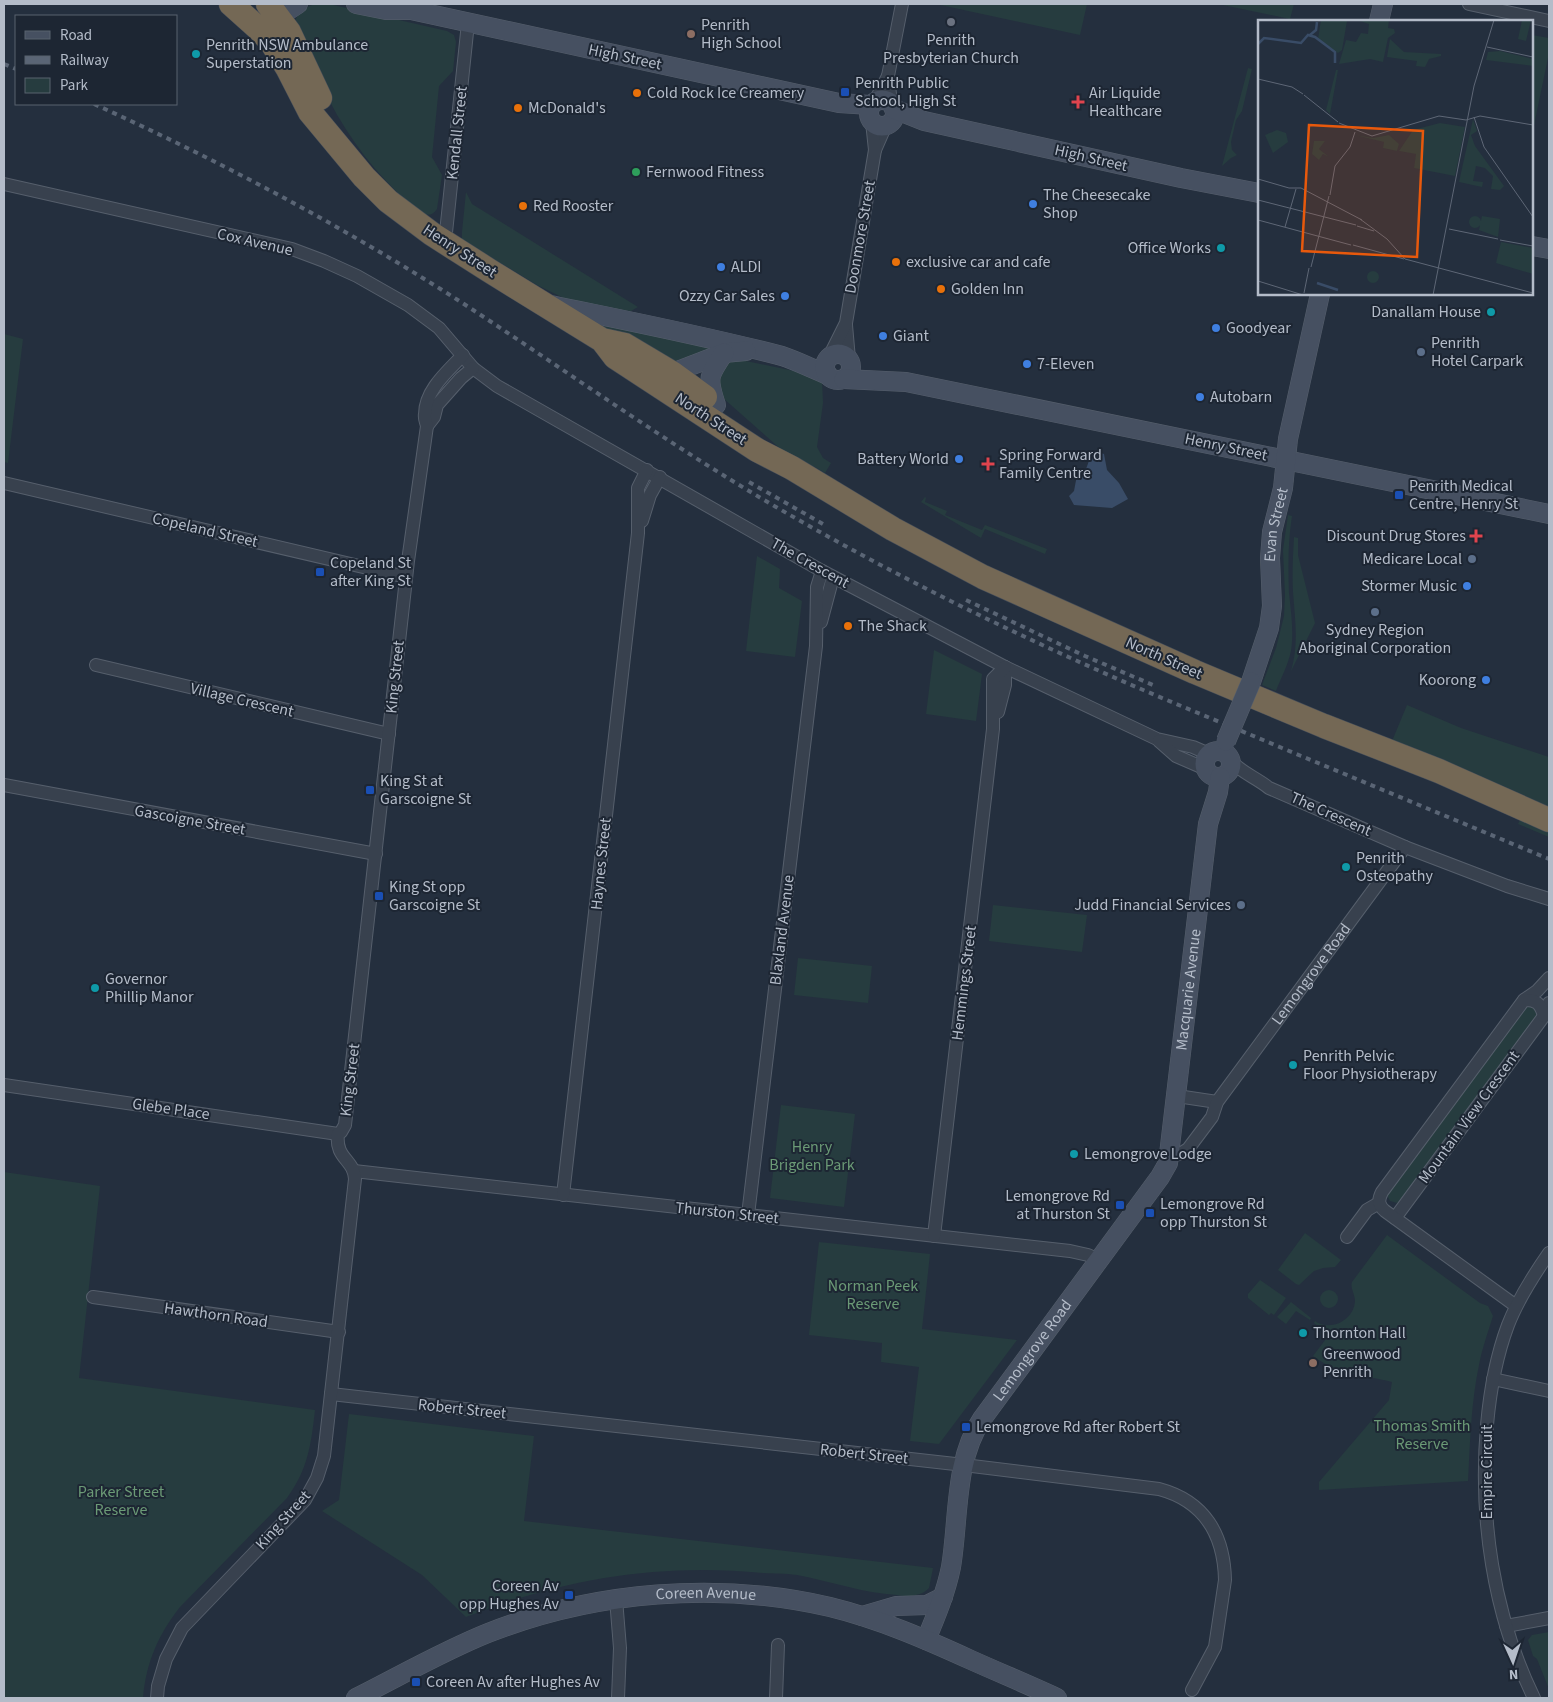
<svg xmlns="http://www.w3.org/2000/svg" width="1553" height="1702" font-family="'Source Sans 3',sans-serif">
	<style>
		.green { fill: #263c3f }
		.water { fill: #394c67 }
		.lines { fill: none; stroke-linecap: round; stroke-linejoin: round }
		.street-casing { stroke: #565f6c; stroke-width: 14 }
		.secondary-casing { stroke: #565f6c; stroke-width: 20 }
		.highway-casing { stroke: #434c59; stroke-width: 25 }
		.street { stroke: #38414e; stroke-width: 12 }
		.secondary { stroke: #465061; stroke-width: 19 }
		.highway { stroke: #746855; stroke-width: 24 }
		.rail { stroke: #5a6575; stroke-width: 4; stroke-dasharray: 5 5; stroke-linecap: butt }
		.secondary-bridge-casing { stroke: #565f6c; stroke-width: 20; stroke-linecap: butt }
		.secondary-bridge { stroke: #465061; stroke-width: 19 }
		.worship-dot { fill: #6b7280; stroke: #1d2633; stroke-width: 2 }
		.education-dot { fill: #8d6e63; stroke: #1d2633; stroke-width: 2 }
		.culture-dot { fill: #0f9aa8; stroke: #1d2633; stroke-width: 2 }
		.transit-dot { fill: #1a4fb4; stroke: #1d2633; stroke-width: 2 }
		.food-dot { fill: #e8710a; stroke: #1d2633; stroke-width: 2 }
		.health-dot { fill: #e0444e; stroke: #1d2633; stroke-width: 2 }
		.leisure-dot { fill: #2e9e5b; stroke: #1d2633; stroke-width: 2 }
		.shop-dot { fill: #3f7fe0; stroke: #1d2633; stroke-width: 2 }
		.service-dot { fill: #5c6f8a; stroke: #1d2633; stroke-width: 2 }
		.labels { text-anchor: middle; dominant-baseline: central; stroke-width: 4; stroke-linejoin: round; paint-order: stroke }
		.poi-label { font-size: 16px; fill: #b4bcc9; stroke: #1d2633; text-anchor: start }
		.street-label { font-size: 16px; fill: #b4bcc9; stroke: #1d2633 }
		.park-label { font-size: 16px; fill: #6b9a76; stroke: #1d2633 }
		.inset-river { fill: none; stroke: #394c67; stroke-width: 2.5 }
		.inset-road { fill: none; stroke: #5e6776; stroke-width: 1 }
		.view { fill: #e8590c; fill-opacity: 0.15; stroke: #e8590c; stroke-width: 2.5 }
		.inset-edge { fill: none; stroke: #b4bcc9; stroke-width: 2.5 }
	</style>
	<rect width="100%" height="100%" fill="#242f3e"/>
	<!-- green -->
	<path class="green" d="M315,4H329L447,31L454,35L456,42L453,71L439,86L432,157L442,175L437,209C428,222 418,210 409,203C377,175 349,139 329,100C316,76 306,49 295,23C297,11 304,8 315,4Z
		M936,4H1087L1080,35Z
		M1218,4H1294L1290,19Z
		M1532,35L1549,38V53L1532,135Z
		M1248,68L1252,69L1242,111L1236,120L1231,142L1232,150L1237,155L1231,158L1222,166Z
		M466,192L472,204L638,307L631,311L580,306L537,285L462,240V232Z
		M596,322L716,347L673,368L595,324Z
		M4,334L23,339L8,463L4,462Z
		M733,360H741L818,376L822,380L823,403L817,447L823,458L831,463L825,473L813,466L809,472L793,460L723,398L717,373L727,363Z
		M925,497L926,498L925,502L947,511L945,515L982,530L985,525L1047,549L1045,554L985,529L981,538L921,502Z
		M1288,515L1292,516C1288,541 1288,567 1289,593C1291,612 1294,631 1291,651C1288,665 1281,678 1276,691L1262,685L1276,648L1284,616L1285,595L1283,550Z
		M1294,537L1298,538V555L1315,623L1291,671C1299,644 1295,620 1293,592C1292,574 1293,555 1294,537Z
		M757,556L780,569L779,588L802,601L795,657L746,651Z
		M934,650L982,674L976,721L926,714Z
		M1407,705L1461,728L1549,757V815L1390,746Z
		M1521,818L1549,830V837L1518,824Z
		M993,905L1087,915L1082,952L989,941Z
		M798,958L872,966L868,1003L794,995Z
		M1529,1006C1534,1008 1537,1011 1536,1017L1401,1200L1397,1203L1390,1201L1388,1197V1193L1504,1038L1524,1007Z
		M781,1105L855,1114L844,1207L770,1198Z
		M4,1172L100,1186L79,1378L315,1410C311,1445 308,1469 287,1498L180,1607C158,1635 146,1663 143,1698H4Z
		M1305,1233L1341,1260L1335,1267L1323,1268L1314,1271L1299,1285L1296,1284L1278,1270Z
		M1387,1235L1480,1303L1488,1306L1493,1316C1488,1332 1482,1349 1479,1365C1471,1403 1470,1442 1468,1481L1319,1490V1482L1389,1400L1392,1382C1361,1374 1340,1376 1313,1356L1329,1335L1314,1323L1315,1321C1331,1332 1354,1320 1355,1301C1355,1294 1350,1288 1352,1282Z
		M819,1242L930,1254L922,1329L1017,1340L939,1444L910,1441L919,1367L881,1362L882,1343L809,1335Z
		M1260,1280L1286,1298L1274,1315L1271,1313L1269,1315L1248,1298V1294Z
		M1320 1299a9 9 0 1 1 18 0a9 9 0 1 1-18 0Z
		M1291,1302L1311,1318L1310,1320L1296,1311L1286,1324L1277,1317Z
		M349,1414L534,1436L524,1521L933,1568L929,1588C925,1592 921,1594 916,1595C910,1597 903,1596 897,1595C863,1593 830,1581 797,1575C785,1573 774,1574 763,1573C658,1563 563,1579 466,1617L422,1575L322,1511L339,1500Z
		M1549,1632V1695L1548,1691L1549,1689L1537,1659L1533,1656L1528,1640L1532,1635Z"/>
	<!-- water -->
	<path class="water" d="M1098,452L1104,454L1107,470L1119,483L1128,499L1112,508L1074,505L1069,496L1074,491L1077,475L1086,469L1090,458Z"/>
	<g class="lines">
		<defs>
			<g id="street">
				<path d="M1469,4L1549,21"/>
				<path d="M875,101L888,76"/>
				<path d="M891,103L888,76L902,4"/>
				<path d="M875,150L886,125"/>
				<path d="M4,184L292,249L324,261L357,276L408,305L439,328L473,368L497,386L822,571L1005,667L1157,739L1193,747L1209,754"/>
				<path d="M445,242L468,23"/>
				<path d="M846,325L849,359"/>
				<path d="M829,357L846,323L875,150L872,122"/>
				<path d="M427,426L434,417L437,405L461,378L473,368"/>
				<path d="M4,483L406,577"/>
				<path d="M642,521L650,495L660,477"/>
				<path d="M821,622L833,577"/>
				<path d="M96,665L389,734"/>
				<path d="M998,712L1005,685V667"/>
				<path d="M1159,741L1176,756L1206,769"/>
				<path d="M1231,761C1242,773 1257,778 1269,788L1405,847L1507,886L1549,899"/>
				<path d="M4,785L376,854"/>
				<path d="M1524,1000L1537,991L1549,978"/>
				<path d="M4,1085L338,1134"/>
				<path d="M1177,1096L1217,1102"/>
				<path id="s1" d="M1170,1155L1180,1154L1188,1149L1212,1117L1217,1102L1405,847"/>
				<path d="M354,1171L1070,1251L1088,1255L1099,1260"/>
				<path d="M563,1195L638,533V488L647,470"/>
				<path d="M748,1215L816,646L817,587L822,571"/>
				<path d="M1395,1218L1544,1016L1549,1003"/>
				<path d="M934,1236L993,729V679L1005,667"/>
				<path d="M1347,1237L1367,1210L1379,1203"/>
				<path d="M93,1297L339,1332"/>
				<path d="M1516,1306L1385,1211C1378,1205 1378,1200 1382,1192L1524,1000C1536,999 1541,1004 1544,1016"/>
				<path d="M1493,1379L1549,1391"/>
				<path d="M331,1394L964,1465L1159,1489C1204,1501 1224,1534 1225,1580L1215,1647L1192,1690"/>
				<path d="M616,1599L620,1648L618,1698"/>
				<path d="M1506,1626L1549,1618"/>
				<path d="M157,1698L158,1686L166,1659L182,1628L305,1500L317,1478L324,1456L355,1179C354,1159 335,1159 338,1134L341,1132L345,1125L408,561L427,426C426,422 424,418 425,414C425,390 448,371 463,355"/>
				<path d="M776,1698L778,1645"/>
				<path d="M1534,1698C1493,1614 1479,1518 1487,1425C1490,1391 1496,1357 1508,1325C1518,1299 1533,1276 1549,1253"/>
			</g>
			<g id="secondary">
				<path d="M356,4L386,10H411L839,103L870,105"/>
				<path d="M1379,21L1383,4"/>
				<path d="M266,25L298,4"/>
				<circle cx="882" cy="113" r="13"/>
				<path d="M894,109L924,121L1181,178L1259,193"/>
				<path d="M1532,246L1549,249"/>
				<path d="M551,305C628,321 706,336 782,356C797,361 813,369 828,375"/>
				<circle cx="838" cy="367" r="13"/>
				<path d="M662,375L672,373L724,353L746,351"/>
				<path d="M844,379L906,382L1549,514"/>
				<path d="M716,405C707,378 708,376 724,353"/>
				<path id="s2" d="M1251,682L1269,628L1272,606L1270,558L1272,532L1283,488L1288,439L1320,294"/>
				<circle cx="1218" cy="764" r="13"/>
				<path d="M862,1616L896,1606L927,1605L943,1597"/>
				<path id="s3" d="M926,1640C936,1616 946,1592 951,1567C959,1520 954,1460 982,1419L1160,1177L1168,1163L1208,824L1218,792L1220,777"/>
				<path id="s4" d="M356,1698C400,1676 443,1651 488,1633C595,1591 718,1581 830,1607C879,1619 925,1639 971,1660C1000,1673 1029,1685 1057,1698"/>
			</g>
			<path id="highway" d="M231,4L260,30L272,43L288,69L310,112L364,177L388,201L432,234L490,271L602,340L625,345L672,373L705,397
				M268,4L289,32L320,98
				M602,340L615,357L757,450L792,468L893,529L983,577L1195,672L1324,726L1439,771L1549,820"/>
		</defs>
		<!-- street casing -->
		<use href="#street" class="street-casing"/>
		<!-- secondary casing -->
		<use href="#secondary" class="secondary-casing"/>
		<!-- highway casing -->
		<use href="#highway" class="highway-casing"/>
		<!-- street -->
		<use href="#street" class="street"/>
		<!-- secondary -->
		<use href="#secondary" class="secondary"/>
		<!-- highway -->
		<use href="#highway" class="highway"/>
		<!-- rail -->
		<path class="rail" d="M4,64L16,69
			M94,104C222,162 346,228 464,304C568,372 668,444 776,507C876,565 979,617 1084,664C1150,694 1216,720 1282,748C1371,785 1460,822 1549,859
			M749,482L823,524
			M966,600L1085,656L1153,685"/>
		<defs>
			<path id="secondary-bridge" d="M1226,741L1251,682"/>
		</defs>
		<!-- secondary-bridge casing -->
		<use href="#secondary-bridge" class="secondary-bridge-casing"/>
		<!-- secondary-bridge -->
		<use href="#secondary-bridge" class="secondary-bridge"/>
	</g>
	<!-- markers -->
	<circle class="worship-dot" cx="951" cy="22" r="5"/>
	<g class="education-dot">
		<circle cx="691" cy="34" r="5"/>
		<circle cx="1313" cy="1363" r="5"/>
	</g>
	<g class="culture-dot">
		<circle cx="196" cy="54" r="5"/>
		<circle cx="1221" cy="248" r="5"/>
		<circle cx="1491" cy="312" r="5"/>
		<circle cx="1346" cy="867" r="5"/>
		<circle cx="95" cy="988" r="5"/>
		<circle cx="1293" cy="1065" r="5"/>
		<circle cx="1074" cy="1154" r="5"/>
		<circle cx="1303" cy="1333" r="5"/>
	</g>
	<g class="transit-dot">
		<rect x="840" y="87" width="10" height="10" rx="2.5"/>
		<rect x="1394" y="490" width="10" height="10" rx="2.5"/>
		<rect x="315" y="567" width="10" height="10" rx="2.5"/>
		<rect x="365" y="785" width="10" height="10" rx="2.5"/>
		<rect x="374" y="891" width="10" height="10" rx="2.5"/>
		<rect x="1115" y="1200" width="10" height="10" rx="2.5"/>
		<rect x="1145" y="1208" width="10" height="10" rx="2.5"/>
		<rect x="961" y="1422" width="10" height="10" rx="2.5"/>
		<rect x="564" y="1590" width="10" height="10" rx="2.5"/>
		<rect x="411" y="1677" width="10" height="10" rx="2.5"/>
	</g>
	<g class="food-dot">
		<circle cx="637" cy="93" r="5"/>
		<circle cx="518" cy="108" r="5"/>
		<circle cx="523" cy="206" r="5"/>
		<circle cx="896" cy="262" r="5"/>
		<circle cx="941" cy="289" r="5"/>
		<circle cx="848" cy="626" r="5"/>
	</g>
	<g class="health-dot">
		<path d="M1075.5 94.5h5v5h5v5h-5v5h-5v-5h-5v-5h5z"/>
		<path d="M985.5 456.5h5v5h5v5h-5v5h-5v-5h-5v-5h5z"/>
		<path d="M1473.5 528.5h5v5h5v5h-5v5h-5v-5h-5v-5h5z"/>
	</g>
	<circle class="leisure-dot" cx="636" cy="172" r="5"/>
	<g class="shop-dot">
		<circle cx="1033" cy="204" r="5"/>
		<circle cx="721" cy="267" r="5"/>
		<circle cx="785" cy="296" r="5"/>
		<circle cx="1216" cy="328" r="5"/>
		<circle cx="883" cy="336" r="5"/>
		<circle cx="1027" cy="364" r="5"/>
		<circle cx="1200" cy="397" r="5"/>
		<circle cx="959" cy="459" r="5"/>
		<circle cx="1467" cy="586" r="5"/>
		<circle cx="1486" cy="680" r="5"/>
	</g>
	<g class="service-dot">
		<circle cx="1421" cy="352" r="5"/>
		<circle cx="1472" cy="559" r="5"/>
		<circle cx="1375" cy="612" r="5"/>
		<circle cx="1241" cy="905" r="5"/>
	</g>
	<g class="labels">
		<!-- poi labels -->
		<g class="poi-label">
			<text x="701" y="25">Penrith<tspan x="701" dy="18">High School</tspan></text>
			<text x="951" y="40" text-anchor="middle">Penrith<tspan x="951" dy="18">Presbyterian Church</tspan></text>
			<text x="206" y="45">Penrith NSW Ambulance<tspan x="206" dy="18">Superstation</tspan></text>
			<text x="855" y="83">Penrith Public<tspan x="855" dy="18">School, High St</tspan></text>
			<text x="647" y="93">Cold Rock Ice Creamery</text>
			<text x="1089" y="93">Air Liquide<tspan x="1089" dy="18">Healthcare</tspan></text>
			<text x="528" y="108">McDonald's</text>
			<text x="646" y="172">Fernwood Fitness</text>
			<text x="1043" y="195">The Cheesecake<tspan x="1043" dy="18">Shop</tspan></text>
			<text x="533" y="206">Red Rooster</text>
			<text x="1211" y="248" text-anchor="end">Office Works</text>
			<text x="906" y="262">exclusive car and cafe</text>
			<text x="731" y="267">ALDI</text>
			<text x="951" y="289">Golden Inn</text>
			<text x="775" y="296" text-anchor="end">Ozzy Car Sales</text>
			<text x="1481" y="312" text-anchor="end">Danallam House</text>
			<text x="1226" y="328">Goodyear</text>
			<text x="893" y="336">Giant</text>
			<text x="1431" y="343">Penrith<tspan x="1431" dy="18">Hotel Carpark</tspan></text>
			<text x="1037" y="364">7-Eleven</text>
			<text x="1210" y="397">Autobarn</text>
			<text x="999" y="455">Spring Forward<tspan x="999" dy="18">Family Centre</tspan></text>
			<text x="949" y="459" text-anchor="end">Battery World</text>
			<text x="1409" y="486">Penrith Medical<tspan x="1409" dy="18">Centre, Henry St</tspan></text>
			<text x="1466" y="536" text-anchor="end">Discount Drug Stores</text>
			<text x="1462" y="559" text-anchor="end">Medicare Local</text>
			<text x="330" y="563">Copeland St<tspan x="330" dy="18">after King St</tspan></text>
			<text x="1457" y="586" text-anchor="end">Stormer Music</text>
			<text x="858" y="626">The Shack</text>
			<text x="1375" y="630" text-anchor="middle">Sydney Region<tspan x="1375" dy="18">Aboriginal Corporation</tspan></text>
			<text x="1476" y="680" text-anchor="end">Koorong</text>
			<text x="380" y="781">King St at<tspan x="380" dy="18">Garscoigne St</tspan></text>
			<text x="1356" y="858">Penrith<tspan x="1356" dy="18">Osteopathy</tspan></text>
			<text x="389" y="887">King St opp<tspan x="389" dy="18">Garscoigne St</tspan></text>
			<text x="1231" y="905" text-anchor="end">Judd Financial Services</text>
			<text x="105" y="979">Governor<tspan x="105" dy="18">Phillip Manor</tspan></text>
			<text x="1303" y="1056">Penrith Pelvic<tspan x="1303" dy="18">Floor Physiotherapy</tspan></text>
			<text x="1084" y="1154">Lemongrove Lodge</text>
			<text x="1110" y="1196" text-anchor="end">Lemongrove Rd<tspan x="1110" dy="18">at Thurston St</tspan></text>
			<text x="1160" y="1204">Lemongrove Rd<tspan x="1160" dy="18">opp Thurston St</tspan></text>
			<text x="1313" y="1333">Thornton Hall</text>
			<text x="1323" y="1354">Greenwood<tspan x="1323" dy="18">Penrith</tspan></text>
			<text x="976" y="1427">Lemongrove Rd after Robert St</text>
			<text x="559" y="1586" text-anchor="end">Coreen Av<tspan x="559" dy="18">opp Hughes Av</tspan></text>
			<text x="426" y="1682">Coreen Av after Hughes Av</text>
		</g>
		<!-- street labels -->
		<g class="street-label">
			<text transform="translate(625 57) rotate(12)">High Street</text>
			<text transform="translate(457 133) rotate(-84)">Kendall Street</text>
			<text transform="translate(1091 158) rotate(13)">High Street</text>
			<text transform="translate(860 237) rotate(-80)">Doonmore Street</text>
			<text transform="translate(255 242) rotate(13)">Cox Avenue</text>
			<text transform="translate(460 251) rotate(33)">Henry Street</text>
			<text transform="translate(711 419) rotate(33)">North Street</text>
			<text transform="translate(1226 447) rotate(12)">Henry Street</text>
			<text stroke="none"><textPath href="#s2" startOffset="161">Evan Street</textPath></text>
			<text transform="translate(205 530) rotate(13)">Copeland Street</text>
			<text transform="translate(810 563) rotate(29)">The Crescent</text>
			<text transform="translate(1164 658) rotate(24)">North Street</text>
			<text transform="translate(395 677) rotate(-84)">King Street</text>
			<text transform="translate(242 700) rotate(13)">Village Crescent</text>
			<text transform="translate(1331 814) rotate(24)">The Crescent</text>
			<text transform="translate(190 820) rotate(10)">Gascoigne Street</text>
			<text transform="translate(601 864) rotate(-84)">Haynes Street</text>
			<text transform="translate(782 930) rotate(-83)">Blaxland Avenue</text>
			<text stroke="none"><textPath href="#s1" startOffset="234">Lemongrove Road</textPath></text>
			<text transform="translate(964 983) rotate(-83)">Hemmings Street</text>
			<text stroke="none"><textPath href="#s3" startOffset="721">Macquarie Avenue</textPath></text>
			<text transform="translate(350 1080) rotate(-83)">King Street</text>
			<text transform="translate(171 1109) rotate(8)">Glebe Place</text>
			<text transform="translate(1469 1117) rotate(-54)">Mountain View Crescent</text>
			<text transform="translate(727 1213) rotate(6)">Thurston Street</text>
			<text transform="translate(216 1315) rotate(8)">Hawthorn Road</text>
			<text stroke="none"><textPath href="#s3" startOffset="315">Lemongrove Road</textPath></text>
			<text transform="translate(462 1409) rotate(6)">Robert Street</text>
			<text transform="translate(864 1454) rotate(6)">Robert Street</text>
			<text transform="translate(1487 1472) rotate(-90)">Empire Circuit</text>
			<text transform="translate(283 1520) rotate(-48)">King Street</text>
			<text stroke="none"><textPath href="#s4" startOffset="370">Coreen Avenue</textPath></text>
		</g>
		<!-- park labels -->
		<g class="park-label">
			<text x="812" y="1147">Henry<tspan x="812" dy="18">Brigden Park</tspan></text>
			<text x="873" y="1286">Norman Peek<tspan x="873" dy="18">Reserve</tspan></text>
			<text x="1422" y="1426">Thomas Smith<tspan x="1422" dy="18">Reserve</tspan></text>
			<text x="121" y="1492">Parker Street<tspan x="121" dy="18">Reserve</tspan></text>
		</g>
	</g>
	<!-- overview -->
	<g transform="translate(1258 20)">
		<rect width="275" height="275" fill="#242f3e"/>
		<path d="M63,0L89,1L84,30L80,33L60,19ZM99,0H131L130,8L136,9L137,13L130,18L125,42L112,39L81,44L88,20L98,22L103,13L110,14L111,4ZM264,0H273L268,21L260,19ZM132,19L146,32L183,34V36L171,39L167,47L158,46L159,41L129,37ZM242,31L275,39V46L228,40L230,32ZM78,50H80L72,94L68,90ZM215,99L219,111L213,115L217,126L246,166L242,170L233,169L235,156L227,148L218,146L215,161L225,162L224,167L201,162ZM182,103L207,107L197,156L156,148L158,134L141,131L155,110ZM19,110L28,113L30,122L15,133L7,115ZM97,115L115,118L131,115L141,124L139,131L125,128L126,122ZM56,121H67L61,129L71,137L65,134L61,140L54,134ZM211 202a6 6 0 1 1 12 0a6 6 0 1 1-12 0ZM224,196L242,199L240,217L221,210ZM243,222L275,228V254L238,243ZM109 257a6 6 0 1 1 12 0a6 6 0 1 1-12 0Z" fill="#263c3f"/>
		<path class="inset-river" d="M52,15L58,10L59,2M0,24L6,18L43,23L50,15L57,17L77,32V43M59,263L80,270"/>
		<path class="inset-road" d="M229,27L275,37M0,59L34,67L45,74M46,75L80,102M216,97L226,127L275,197M81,103L114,116L181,96L208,100L222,96L275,105M0,159L31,168H43L104,200M72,175L77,146L92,127L97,112M0,180L98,205M102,199L129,219L147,239L275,273M0,200L93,225M99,206L116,211M27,207L38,169M191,209L240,219M242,220L275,226M95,225L146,239M53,247L71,176M0,261L45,275M46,273L51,248M175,275L216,66L236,0"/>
		<path class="view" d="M51,105L165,111L159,237L44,231Z"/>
		<rect width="275" height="275" class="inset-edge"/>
	</g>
	<!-- border -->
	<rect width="1553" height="1702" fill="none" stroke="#b4bcc9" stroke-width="10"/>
	<!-- legend -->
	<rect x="15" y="15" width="162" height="90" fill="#1d2633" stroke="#59626f"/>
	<rect x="25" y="31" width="25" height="8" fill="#465061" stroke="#59626f"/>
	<text x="60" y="40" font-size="15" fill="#b4bcc9">Road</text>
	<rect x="25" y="56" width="25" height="8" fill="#5a6575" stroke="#59626f"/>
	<text x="60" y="65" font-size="15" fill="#b4bcc9">Railway</text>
	<rect x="25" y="78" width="25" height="15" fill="#263c3f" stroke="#59626f"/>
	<text x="60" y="90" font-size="15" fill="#b4bcc9">Park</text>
	<!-- north arrow -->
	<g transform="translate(1513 1662) rotate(177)" stroke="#1d2633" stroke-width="4" paint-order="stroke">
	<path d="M0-4L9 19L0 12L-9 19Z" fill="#b4bcc9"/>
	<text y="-8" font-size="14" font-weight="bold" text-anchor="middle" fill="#b4bcc9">N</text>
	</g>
</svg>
